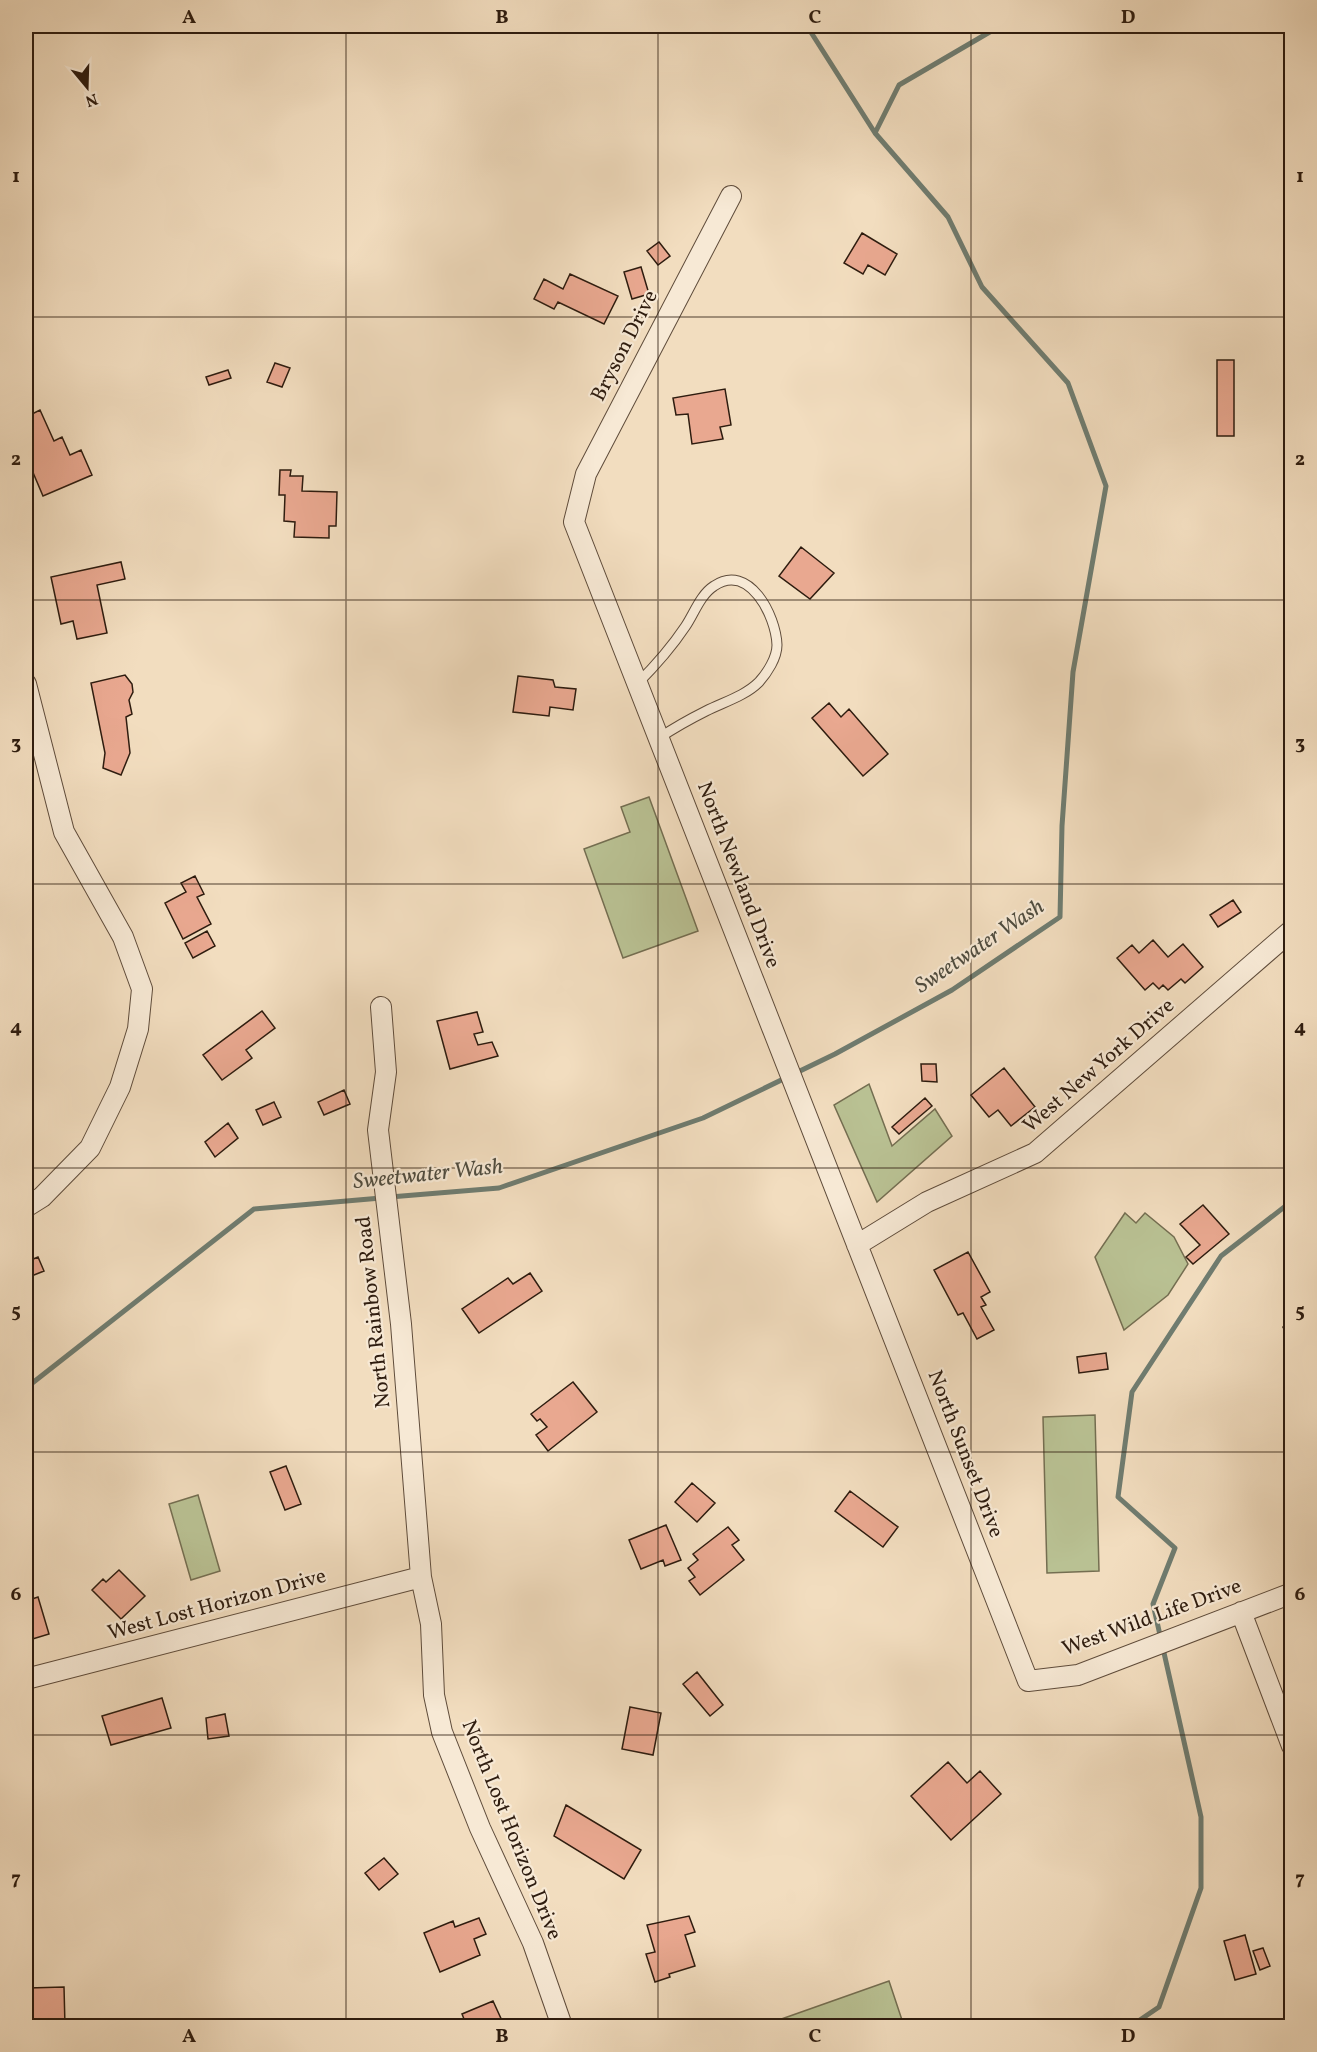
<svg xmlns="http://www.w3.org/2000/svg" width="1317" height="2052" font-family="Vollkorn,serif">
	<style>
		.green { fill: #b9c193; stroke: #746e51; stroke-width: 1.5 }
		.lines { fill: none; stroke-linecap: round; stroke-linejoin: round }
		.stream { stroke: #6f7c70; stroke-width: 5 }
		.building { fill: #e9a890; stroke: #2e1c0f; stroke-width: 1.5 }
		.service-casing { stroke: #5f4c3b; stroke-width: 11 }
		.minor-casing { stroke: #5f4c3b; stroke-width: 22 }
		.service { stroke: #f7e9d5; stroke-width: 9 }
		.minor { stroke: #f7e9d5; stroke-width: 20 }
		.grid { fill: none; stroke: #2e1c0f; stroke-width: 1.5; stroke-opacity: 0.55 }
		.labels { text-anchor: middle; dominant-baseline: central; stroke-width: 4.5; stroke-linejoin: round; paint-order: stroke }
		.street-label { font-size: 21px; fill: #2e1c0f; stroke: #f7e9d5 }
		.water-label { font-size: 22px; font-style: italic; fill: #4f4c3f; stroke: #f7e9d5 }
		.neatline { fill: none; stroke: #2e1c0f; stroke-width: 2 }
		.grid-label { font-size: 20px; text-anchor: middle; font-weight: bold; fill: #2e1c0f }
	</style>
	<rect width="100%" height="100%" fill="#f2ddbf"/>
	<filter id="stains"><feTurbulence type="fractalNoise" baseFrequency=".00333" numOctaves="4"/><feColorMatrix values="0 0 0 0 .2 0 0 0 0 .09 0 0 0 0 .02 0 0 0 .5 -.17"/></filter>
	<radialGradient id="worn" r=".72"><stop offset=".6" stop-color="#630" stop-opacity="0"/><stop offset="1" stop-color="#630" stop-opacity=".3"/></radialGradient>
	<!-- green -->
	<path class="green" d="M649,797L698,931L623,958L584,849L630,832L621,807Z
		M869,1084L892,1146L935,1109L952,1136L877,1202L834,1105Z
		M1125,1213L1136,1223L1145,1213L1174,1237L1188,1264L1168,1295L1124,1330L1095,1257Z
		M1095,1415L1099,1571L1047,1573L1043,1417Z
		M198,1495L220,1571L191,1580L169,1504Z
		M889,1981L904,2026H775L773,2022Z"/>
	<g class="lines">
		<!-- stream -->
		<path class="stream" d="M807,26L875,133
			M390,1197L499,1188L703,1118L835,1054L952,990L1060,917L1062,826L1073,672L1106,486L1068,383L982,287L948,217L875,133L899,85L1000,26
			M26,1388L254,1209L381,1198
			M1131,2026L1159,2007L1201,1888V1817L1153,1604L1175,1548L1118,1497L1132,1392L1221,1256L1292,1201"/>
	</g>
	<!-- building -->
	<path class="building" d="M862,233L897,254L885,275L868,265L863,274L844,263Z
		M659,242L670,256L658,265L647,251Z
		M641,267L649,294L632,299L624,272Z
		M570,274L618,296L604,324L558,302L554,309L534,299L544,279L563,289Z
		M1217,360H1234V436H1217Z
		M275,363L290,368L282,387L267,382Z
		M228,370L231,378L209,385L206,377Z
		M725,389L731,425L720,427L723,439L692,444L688,414L676,415L673,398Z
		M40,410L54,441L62,437L70,455L81,450L92,475L43,496L26,456V417Z
		M280,470H291L290,476H303L302,491L337,492L336,526H329V538L294,537L295,522L284,521L285,495H279Z
		M801,547L834,573L810,599L779,576Z
		M121,562L125,579L97,585L107,633L77,639L73,621L61,624L51,577Z
		M125,675L132,684L133,692L129,700L132,714L126,717L130,753L121,775L103,768L105,753L91,683Z
		M518,676L553,680L555,687L576,689L573,710L550,707L549,716L513,712Z
		M829,703L841,717L849,709L888,754L863,776L812,718Z
		M195,876L204,894L197,897L211,924L183,939L165,903L186,892L181,883Z
		M1233,900L1241,912L1218,927L1210,915Z
		M207,931L215,946L193,958L185,943Z
		M1153,940L1168,957L1183,944L1203,967L1185,983L1181,979L1168,990L1163,985L1159,989L1153,983L1145,990L1117,958L1132,945L1139,953Z
		M262,1011L275,1028L246,1050L252,1058L222,1080L203,1055Z
		M477,1012L483,1032L474,1034L478,1045L492,1042L498,1056L450,1069L437,1021Z
		M921,1064H936L937,1082L922,1081Z
		M1004,1068L1035,1107L1011,1126L998,1110L989,1117L971,1095Z
		M344,1090L350,1104L324,1115L318,1102Z
		M925,1098L932,1106L899,1134L892,1127Z
		M274,1102L281,1117L263,1125L256,1110Z
		M228,1123L238,1138L215,1157L205,1142Z
		M1203,1205L1229,1234L1193,1264L1186,1257L1200,1245L1180,1224Z
		M968,1252L990,1292L981,1297L986,1305L981,1307L994,1330L977,1339L963,1313L958,1315L934,1270Z
		M38,1257L44,1271L29,1277L26,1262Z
		M530,1273L542,1291L479,1333L462,1309L508,1278L513,1284Z
		M1292,1323V1345L1283,1327Z
		M1106,1353L1108,1369L1079,1373L1077,1357Z
		M573,1382L597,1412L548,1451L536,1435L547,1427L540,1419L537,1421L531,1414Z
		M286,1466L301,1504L285,1510L270,1472Z
		M692,1483L715,1503L697,1522L675,1502Z
		M850,1491L898,1527L883,1547L835,1511Z
		M666,1525L681,1560L665,1566L663,1560L641,1569L629,1540Z
		M728,1527L739,1540L732,1545L744,1560L700,1595L689,1581L695,1577L688,1568L698,1560L693,1554Z
		M119,1570L145,1596L121,1619L92,1590L103,1579L106,1582Z
		M38,1597L49,1634L26,1641V1601Z
		M697,1672L723,1705L710,1716L683,1684Z
		M162,1698L171,1728L111,1745L102,1716Z
		M630,1707L661,1713L653,1755L622,1749Z
		M225,1714L229,1736L208,1739L206,1718Z
		M948,1762L967,1783L980,1771L1001,1794L951,1840L911,1796Z
		M566,1805L641,1850L624,1879L554,1836Z
		M384,1858L398,1874L379,1890L365,1873Z
		M689,1916L695,1932L685,1935L695,1966L669,1974L670,1977L655,1982L646,1954L655,1952L647,1925Z
		M479,1918L486,1934L474,1939L480,1955L440,1972L424,1933L453,1921L455,1927Z
		M1245,1935L1256,1974L1235,1980L1224,1941Z
		M1263,1948L1270,1966L1260,1970L1253,1951Z
		M64,1987L65,2026H28V1988Z
		M493,2001L504,2025L508,2022L510,2026H461L466,2024L462,2014Z"/>
	<g class="lines">
		<defs>
			<path id="service" d="M637,684C655,666 671,648 685,627C694,614 700,595 714,586C749,562 776,616 777,645C777,658 767,673 759,682C745,696 724,702 706,711C690,719 674,728 659,738"/>
			<path id="minor" d="M731,196L586,474L574,522L1028,1681L1078,1675L1292,1593
				M26,684L64,832L123,937L142,989L138,1029L120,1087L90,1148L42,1197L26,1207
				M381,1007L386,1072L378,1130L401,1324L421,1577L431,1624L434,1695L442,1732L480,1828L533,1943L562,2026
				M857,1245L927,1202L1035,1153L1292,930
				M1241,1612L1292,1746
				M26,1679L421,1577"/>
		</defs>
		<!-- service casing -->
		<use href="#service" class="service-casing"/>
		<!-- minor casing -->
		<use href="#minor" class="minor-casing"/>
		<!-- service -->
		<use href="#service" class="service"/>
		<!-- minor -->
		<use href="#minor" class="minor"/>
	</g>
	<!-- grid -->
	<path class="grid" d="M346,26V2026M658,26V2026M971,26V2026M26,317H1292M26,600H1292M26,884H1292M26,1168H1292M26,1452H1292M26,1735H1292"/>
	<g class="labels">
		<!-- street labels -->
		<g class="street-label">
			<text transform="translate(625 346) rotate(-63)">Bryson Drive</text>
			<text transform="translate(738 875) rotate(69)">North Newland Drive</text>
			<text transform="translate(1099 1066) rotate(-41)">West New York Drive</text>
			<text transform="translate(374 1312) rotate(-96)">North Rainbow Road</text>
			<text transform="translate(965 1454) rotate(69)">North Sunset Drive</text>
			<text transform="translate(217 1605) rotate(-15)">West Lost Horizon Drive</text>
			<text transform="translate(1152 1618) rotate(-20)">West Wild Life Drive</text>
			<text transform="translate(511 1830) rotate(68)">North Lost Horizon Drive</text>
		</g>
		<!-- water labels -->
		<g class="water-label">
			<text transform="translate(980 947) rotate(-34)">Sweetwater Wash</text>
			<text transform="translate(428 1175) rotate(-6)">Sweetwater Wash</text>
		</g>
	</g>
	<!-- margin -->
	<rect width="1317" height="2052" fill="none" stroke="#f2ddbf" stroke-width="66"/>
	<!-- north arrow -->
	<g transform="translate(87 87) rotate(161)" stroke="#f7e9d5" stroke-width="4.5" paint-order="stroke">
	<path d="M0-4.5L10 22L0 15L-10 22Z" fill="#2e1c0f"/>
	<text y="-9" font-size="16" font-weight="bold" text-anchor="middle" fill="#2e1c0f">N</text>
	</g>
	<rect x="33" y="33" width="1251" height="1986" class="neatline"/>
	<g class="grid-label">
		<text x="189" y="23">A</text>
		<text x="502" y="23">B</text>
		<text x="815" y="23">C</text>
		<text x="1128" y="23">D</text>
		<text x="16" y="182">1</text>
		<text x="1300" y="182">1</text>
		<text x="16" y="465">2</text>
		<text x="1300" y="465">2</text>
		<text x="16" y="749">3</text>
		<text x="1300" y="749">3</text>
		<text x="16" y="1033">4</text>
		<text x="1300" y="1033">4</text>
		<text x="16" y="1317">5</text>
		<text x="1300" y="1317">5</text>
		<text x="16" y="1600">6</text>
		<text x="1300" y="1600">6</text>
		<text x="16" y="1884">7</text>
		<text x="1300" y="1884">7</text>
		<text x="189" y="2042">A</text>
		<text x="502" y="2042">B</text>
		<text x="815" y="2042">C</text>
		<text x="1128" y="2042">D</text>
	</g>
	<rect width="100%" height="100%" filter="url(#stains)"/>
	<rect width="100%" height="100%" fill="url(#worn)"/>
</svg>
